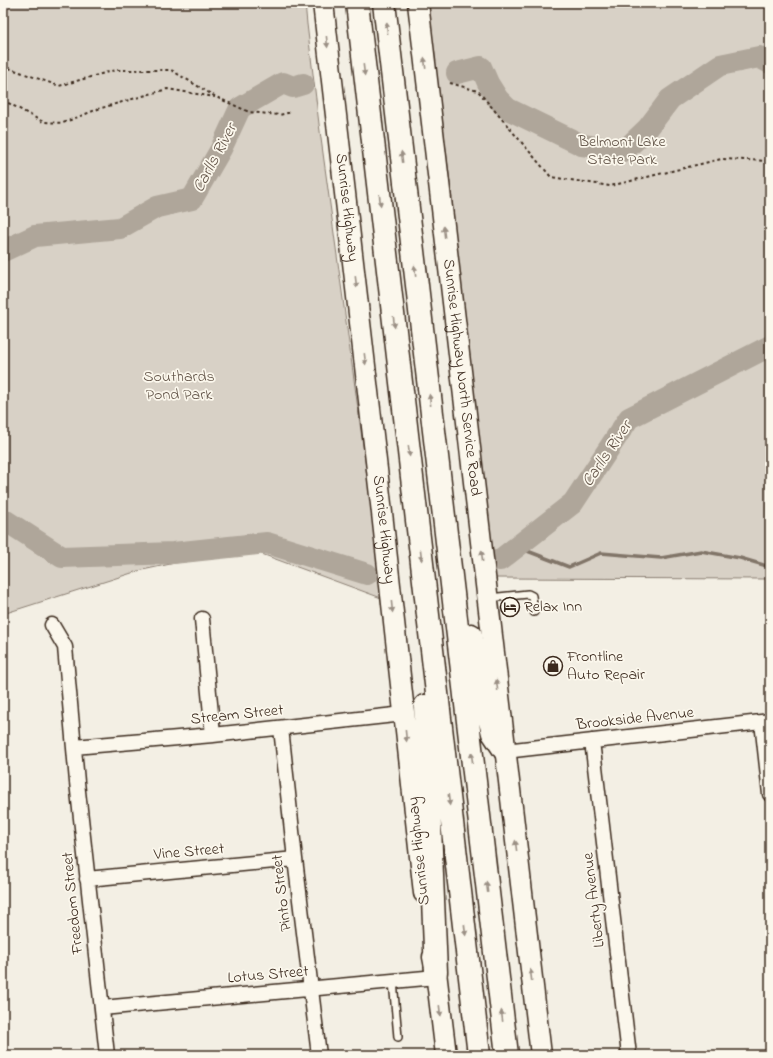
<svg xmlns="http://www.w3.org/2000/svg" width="773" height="1058" font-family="'Indie Flower',sans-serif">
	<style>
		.green { fill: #d8d1c6; stroke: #8a7e72 }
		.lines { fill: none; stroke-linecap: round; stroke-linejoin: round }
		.stream { stroke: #817468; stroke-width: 3.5 }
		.river { stroke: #afa69a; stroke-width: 22 }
		.lane-casing { stroke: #3b2a1e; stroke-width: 10 }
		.street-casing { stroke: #3b2a1e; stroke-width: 17 }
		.secondary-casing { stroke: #3b2a1e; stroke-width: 23 }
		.highway-casing { stroke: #3b2a1e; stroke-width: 25 }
		.path { stroke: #3b2a1e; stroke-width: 2; stroke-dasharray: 3 3; stroke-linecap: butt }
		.lane { stroke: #fbf7ec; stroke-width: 7 }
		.street { stroke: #fbf7ec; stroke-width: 14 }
		.secondary { stroke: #fbf7ec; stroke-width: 20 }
		.highway { stroke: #fbf7ec; stroke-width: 22 }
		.oneway { fill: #9b9085 }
		.labels { text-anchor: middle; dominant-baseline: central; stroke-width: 3.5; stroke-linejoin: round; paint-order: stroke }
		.park-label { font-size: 16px; fill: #625448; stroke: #fbf7ec }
		.street-label { font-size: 16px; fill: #3b2a1e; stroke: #fbf7ec }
		.poi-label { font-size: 16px; fill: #3b2a1e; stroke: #fbf7ec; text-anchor: start }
		.water-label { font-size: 17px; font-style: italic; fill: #645549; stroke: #fbf7ec }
	</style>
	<rect width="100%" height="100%" fill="#f3efe4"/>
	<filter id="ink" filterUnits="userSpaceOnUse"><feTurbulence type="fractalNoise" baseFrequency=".025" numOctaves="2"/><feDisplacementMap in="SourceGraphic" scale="8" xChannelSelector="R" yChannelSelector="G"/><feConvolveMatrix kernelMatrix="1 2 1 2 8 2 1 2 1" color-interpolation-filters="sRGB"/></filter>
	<g filter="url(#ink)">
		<!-- green -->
		<path class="green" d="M3,3H305L307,24L319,124L384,599L259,553L175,563L138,571L3,614Z
			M428,3H770V579L487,578L452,199Z"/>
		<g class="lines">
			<!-- stream -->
			<path class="stream" d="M517,547L569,567L601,553L661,558L701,551L740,558L770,567"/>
			<!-- river -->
			<path class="river" d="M457,73L481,67L488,83L498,99L508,109L582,145L624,151L648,128L670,99L720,65L759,57L770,63
				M3,251L35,236L120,228L157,207L192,199L221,149L240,108L283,83L293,87L303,84
				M3,519L62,557L173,553L267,543L367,574
				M500,560L573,503L629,418L770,346"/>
			<defs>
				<path id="lane" d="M489,598L528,594L532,596L534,612
					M393,981L398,1037"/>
				<path id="street" d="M202,619L213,735
					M52,625L65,647L77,782L107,1055
					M762,722L770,794
					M281,728L295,859L319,1055
					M592,741L629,1055
					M74,747L213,735L404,714
					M505,751L770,721
					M87,879L295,859
					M102,1008L436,977"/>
				<g id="secondary">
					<path id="s1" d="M323,3L381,504L424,893"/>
					<path id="s2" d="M418,3L541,1055"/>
					<path d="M433,957L436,972L446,1055"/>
				</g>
				<path id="highway" d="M357,3L479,1055
					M384,3L507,1055
					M471,635L478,672L493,733L505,751
					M425,706L436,972"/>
			</defs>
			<!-- lane casing -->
			<use href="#lane" class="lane-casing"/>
			<!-- street casing -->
			<use href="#street" class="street-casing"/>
			<!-- secondary casing -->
			<use href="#secondary" class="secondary-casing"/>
			<!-- highway casing -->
			<use href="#highway" class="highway-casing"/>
			<!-- path -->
			<path class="path" d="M3,66L59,86L115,70H171L216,97L249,112L279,115L292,112
				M450,83L478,91L551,177L610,186L721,159L770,161
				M3,100L43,122L63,123L98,109L167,89L215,97"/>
			<!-- lane -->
			<use href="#lane" class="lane"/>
			<!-- street -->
			<use href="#street" class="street"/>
			<!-- secondary -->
			<use href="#secondary" class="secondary"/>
			<!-- highway -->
			<use href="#highway" class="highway"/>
		</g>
		<!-- one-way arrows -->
		<defs><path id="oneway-solid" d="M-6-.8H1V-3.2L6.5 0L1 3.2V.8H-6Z"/></defs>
		<g class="oneway">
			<use href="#oneway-solid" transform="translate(387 28) rotate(-96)"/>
			<use href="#oneway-solid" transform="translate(327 42) rotate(84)"/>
			<use href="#oneway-solid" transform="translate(425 63) rotate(-97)"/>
			<use href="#oneway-solid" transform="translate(364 70) rotate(83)"/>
			<use href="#oneway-solid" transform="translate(402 157) rotate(-97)"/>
			<use href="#oneway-solid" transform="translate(380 200) rotate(83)"/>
			<use href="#oneway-solid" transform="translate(444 232) rotate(-97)"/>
			<use href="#oneway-solid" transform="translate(415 271) rotate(-97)"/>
			<use href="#oneway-solid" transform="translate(356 282) rotate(83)"/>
			<use href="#oneway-solid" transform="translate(394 322) rotate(83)"/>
			<use href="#oneway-solid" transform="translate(365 359) rotate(83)"/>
			<use href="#oneway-solid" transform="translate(430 400) rotate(-97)"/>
			<use href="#oneway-solid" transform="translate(409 451) rotate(83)"/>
			<use href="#oneway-solid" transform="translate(421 555) rotate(83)"/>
			<use href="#oneway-solid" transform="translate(482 556) rotate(-97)"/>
			<use href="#oneway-solid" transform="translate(392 607) rotate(84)"/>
			<use href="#oneway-solid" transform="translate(497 685) rotate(-97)"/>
			<use href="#oneway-solid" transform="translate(406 736) rotate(84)"/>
			<use href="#oneway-solid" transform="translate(472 758) rotate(-97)"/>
			<use href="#oneway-solid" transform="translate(449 800) rotate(83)"/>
			<use href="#oneway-solid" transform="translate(516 846) rotate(-97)"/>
			<use href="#oneway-solid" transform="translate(487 887) rotate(-97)"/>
			<use href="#oneway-solid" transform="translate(465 930) rotate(83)"/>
			<use href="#oneway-solid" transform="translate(531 975) rotate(-97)"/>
			<use href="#oneway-solid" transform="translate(440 1011) rotate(83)"/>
			<use href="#oneway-solid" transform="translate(502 1016) rotate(-97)"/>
		</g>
	</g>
	<!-- icons -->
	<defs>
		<symbol id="hotel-ring" viewBox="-11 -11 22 22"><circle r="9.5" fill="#fbf7ec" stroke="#3b2a1e" stroke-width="1.5"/><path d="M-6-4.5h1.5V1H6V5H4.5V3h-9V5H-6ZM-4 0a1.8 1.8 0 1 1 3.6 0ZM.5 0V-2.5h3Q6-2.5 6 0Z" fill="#3b2a1e"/></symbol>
		<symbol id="shop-ring" viewBox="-11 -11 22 22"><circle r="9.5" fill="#fbf7ec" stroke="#3b2a1e" stroke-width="1.5"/><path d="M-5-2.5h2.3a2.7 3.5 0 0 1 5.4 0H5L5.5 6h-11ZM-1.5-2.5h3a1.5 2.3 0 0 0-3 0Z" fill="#3b2a1e"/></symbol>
	</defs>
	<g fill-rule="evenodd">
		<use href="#hotel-ring" x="499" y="596" width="22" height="22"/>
		<use href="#shop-ring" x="542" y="655" width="22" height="22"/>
	</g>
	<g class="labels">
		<!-- park labels -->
		<g class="park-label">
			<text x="622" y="142">Belmont Lake<tspan x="622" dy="18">State Park</tspan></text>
			<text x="179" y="377">Southards<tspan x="179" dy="18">Pond Park</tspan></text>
		</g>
		<!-- street labels -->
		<g class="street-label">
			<text stroke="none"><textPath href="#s1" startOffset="206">Sunrise Highway</textPath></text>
			<text stroke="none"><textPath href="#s2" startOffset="377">Sunrise Highway North Service Road</textPath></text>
			<text stroke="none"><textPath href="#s1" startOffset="530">Sunrise Highway</textPath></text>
			<text transform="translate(237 715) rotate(-6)">Stream Street</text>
			<text transform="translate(635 719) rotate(-6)">Brookside Avenue</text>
			<text transform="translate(419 851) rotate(-96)">Sunrise Highway</text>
			<text transform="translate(189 852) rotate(-5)">Vine Street</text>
			<text transform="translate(282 893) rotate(-97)">Pinto Street</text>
			<text transform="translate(594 900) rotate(-97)">Liberty Avenue</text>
			<text transform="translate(73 903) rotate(-96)">Freedom Street</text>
			<text transform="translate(268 975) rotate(-5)">Lotus Street</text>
		</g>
		<!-- poi labels -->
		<g class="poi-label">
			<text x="524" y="607">Relax Inn</text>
			<text x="567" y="657">Frontline<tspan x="567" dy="18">Auto Repair</tspan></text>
		</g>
		<!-- water labels -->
		<g class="water-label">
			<text transform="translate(215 158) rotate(-62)">Carlls River</text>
			<text transform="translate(607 454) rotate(-56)">Carlls River</text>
		</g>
	</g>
	<!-- margin -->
	<rect width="773" height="1058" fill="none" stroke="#fbf7ec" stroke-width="16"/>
	<rect x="8" y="8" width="757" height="1042" fill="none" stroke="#3b2a1e" stroke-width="1.5" filter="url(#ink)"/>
</svg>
